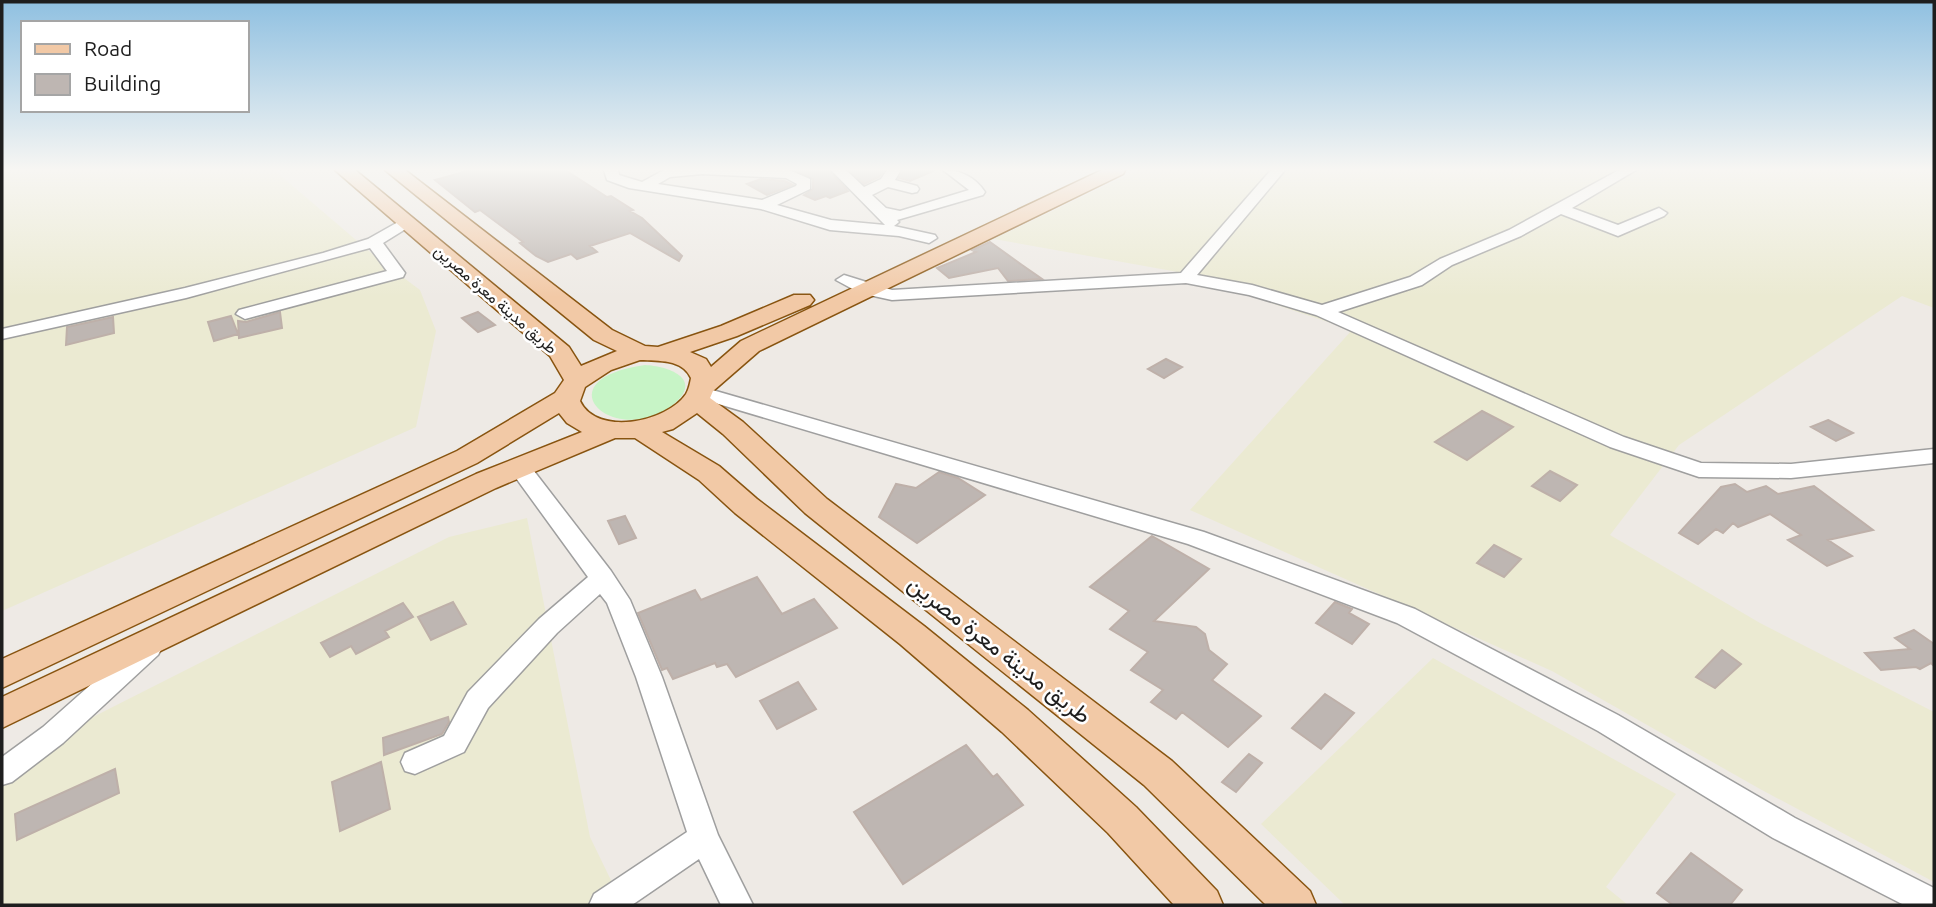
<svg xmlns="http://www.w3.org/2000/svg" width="1936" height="907" font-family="Ubuntu,Vazirmatn,sans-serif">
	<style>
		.farmland { fill: #ebead2 }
		.park { fill: #c7f4c6 }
		.building { fill: #beb6b2; stroke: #beb0a9; stroke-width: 2 }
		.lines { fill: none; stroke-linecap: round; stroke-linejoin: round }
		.minor-casing { stroke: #9f9f9f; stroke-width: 3 }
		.major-casing { stroke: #885410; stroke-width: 3 }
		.minor { fill: #fff; fill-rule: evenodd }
		.major { fill: #f2c9a6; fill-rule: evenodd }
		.labels { text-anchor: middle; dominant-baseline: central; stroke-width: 5; stroke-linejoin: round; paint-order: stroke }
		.far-street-label { font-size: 16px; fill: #1e1e1e; stroke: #fff }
		.near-street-label { font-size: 23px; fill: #1e1e1e; stroke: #fff }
	</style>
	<rect width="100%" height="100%" fill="#eeeae5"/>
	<!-- farmland -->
	<path class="farmland" d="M2,170H274L376,257L420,290L436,331L416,427L2,611Z
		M1138,170H1934V308L1902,296L1679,445L1610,535L1760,623L1934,712V882L1760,789L1552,671L1190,510L1352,330L1178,272L994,239Z
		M527,518L590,837L623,905H2V763L449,537Z
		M1433,658L1676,794L1606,887L1628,905H1345L1261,824Z"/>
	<!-- park -->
	<path class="park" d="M645,365C667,366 704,378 674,404C616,451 538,380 645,365Z"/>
	<!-- building -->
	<path class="building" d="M471,170H565L607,197L611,196L633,210L630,211L642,218L682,256L679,261L630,233L590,246L597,252L577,259L571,254L548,262L536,256L520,243L523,242L480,210L475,212L435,180Z
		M829,170L848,191L830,198L826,196L815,200L804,195L813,189V179L797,171Z
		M849,170H884L879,177L864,184Z
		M904,170H935L910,181L899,178Z
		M761,179L785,181L793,185L767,195L747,184Z
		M990,242L1022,265L1042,279L1008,281L998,268L949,278L937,268L976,252L972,250Z
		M280,312L282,328L239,338L238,321L246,322Z
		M478,312L495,325L478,332L462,318Z
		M231,316L238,334L214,341L208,322Z
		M113,317L114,333L66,345L67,327Z
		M1166,359L1182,367L1164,378L1148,369Z
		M1482,411L1513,427L1467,460L1435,442Z
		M1828,420L1853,433L1836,441L1811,427Z
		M1550,471L1577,485L1560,501L1532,486Z
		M939,472L958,478L985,495L917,543L879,517L896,484L916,488Z
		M1735,484L1747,492L1766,486L1778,494L1814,486L1873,530L1828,540L1852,556L1827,566L1788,540L1801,535L1770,514L1738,527L1733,523L1723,533L1716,529L1698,544L1679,533L1721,487Z
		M625,516L636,538L619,544L608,521Z
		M1152,536L1209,569L1154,621L1196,627L1205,634L1209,650L1227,664L1212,680L1261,716L1228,747L1182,712L1176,719L1151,702L1163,690L1131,670L1148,652L1110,629L1129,611L1090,587Z
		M1494,545L1521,559L1504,577L1477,563Z
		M757,577L782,614L814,599L837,628L736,677L727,664L717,667L715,663L673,679L667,668L662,670L638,613L695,590L701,600Z
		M453,602L466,624L431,640L418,617Z
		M1335,602L1352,609L1349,613L1369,624L1352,644L1316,623Z
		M403,603L413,617L385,631L389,637L356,654L351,646L330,657L321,643Z
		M1914,630L1934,644V666L1931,663L1920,669L1916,667L1881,670L1865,653L1910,649L1895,638Z
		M1722,650L1741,664L1715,688L1696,677Z
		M798,682L816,709L777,729L760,701Z
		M1325,694L1354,713L1321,749L1292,728Z
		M448,717L449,722L442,734L384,755L383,738Z
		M966,745L993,777L997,774L1023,805L903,884L854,812Z
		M1249,754L1262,763L1236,792L1222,782Z
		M381,762L390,809L340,831L332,782Z
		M115,769L119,793L17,840L15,814Z
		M1691,853L1742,890L1730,905H1673L1657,893Z"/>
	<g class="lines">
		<defs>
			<path id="minor" d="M604,170H618L619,175L642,182L664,170H789L810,179V189L777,205L831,220L885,225L831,170H846L864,187L881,179L887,170H901L895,180L917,186L919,189L917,192L912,193L888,187L872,195L886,208L900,211L969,190L943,170C961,170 975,177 985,192L983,195L897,220L899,222L894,226L935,235L937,238L929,243L899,236L830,230L761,209L629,188L607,180ZM702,174L786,178L797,184L796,186L762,200L658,184L670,177Z
				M1271,170H1285L1197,275L1252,285L1322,305L1410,277L1440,259L1509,230L1619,170H1636L1572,208L1618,225L1659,208L1667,213L1664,216L1618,236L1561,214L1521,236L1452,265L1422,285L1338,312L1624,437L1701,463L1791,464L1934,449V463L1791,478L1699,477L1610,447L1316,315L1249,295L1186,283L892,300L860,293L836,280L844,275L892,290L1181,273Z
				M407,217L415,222L412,225L383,243L405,273L403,277L245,319L236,314L239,310L387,271L370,248L186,298L2,339V329L185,288L323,253L368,239Z
				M702,387L1204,532L1415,609L1618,715L1795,818L1934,888V905H1904L1773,838L1598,731L1397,623L1188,544L695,397L692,393L695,389Z
				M519,460L527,462L611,571L630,600L662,677L718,835L753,905H721L699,859L632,905H589L594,894L687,832L636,677L607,603L600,594L557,633L488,708L464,752L415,774L405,771L401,762L405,753L444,736L468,692L539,619L588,577L508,467L511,462Z
				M149,638L158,641L162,648L158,655L63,743L12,782L2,785V757L43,727L140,641Z"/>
			<path id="major" d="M335,170H355L569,347L581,366L617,351L594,340L385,170H405L612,330L645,346L658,347L721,326L794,295H810L814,300L810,305L737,336L690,352L706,359L711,367L741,341L1102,170H1125L1123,174L759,351L713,391L710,398L743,422L827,499L1172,761L1310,891L1316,905H1266L1144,785L805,513L723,434L697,413L673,429L662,432L719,466L757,499L924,626L1028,710L1136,807L1217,891L1223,905H1174L1108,833L1002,732L900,644L735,513L699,480L635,438H615L496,488L2,728V697L476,474L582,432L567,423L559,413L477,463L2,688V659L457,451L555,393L564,380L550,356ZM640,360C659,361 682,359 691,378C690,383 689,389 686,394C667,422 597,437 580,401L585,387L611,370Z"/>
		</defs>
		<!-- minor casing -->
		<use href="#minor" class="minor-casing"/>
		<!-- major casing -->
		<use href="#major" class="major-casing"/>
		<!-- minor -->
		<use href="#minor" class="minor"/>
		<!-- major -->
		<use href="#major" class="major"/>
	</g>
	<!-- sky -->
	<linearGradient id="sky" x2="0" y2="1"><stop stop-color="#8fc0e1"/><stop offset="0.57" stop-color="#f7f6f3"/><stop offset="1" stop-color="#f7f6f3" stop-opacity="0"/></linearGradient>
	<rect width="1936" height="297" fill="url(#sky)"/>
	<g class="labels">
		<!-- far-street labels -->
		<g class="far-street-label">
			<text transform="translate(496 299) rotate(41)">طريق مدينة معرة مصرين</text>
		</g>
		<!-- near-street labels -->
		<g class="near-street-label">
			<text transform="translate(1000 649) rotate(38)">طريق مدينة معرة مصرين</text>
		</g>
	</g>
	<!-- border -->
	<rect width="1936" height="907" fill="none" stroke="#1e1e1e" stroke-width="7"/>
	<!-- legend -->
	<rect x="21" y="21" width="228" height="91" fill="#ffffff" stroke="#a5a5a5" stroke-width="2"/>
	<rect x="35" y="44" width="35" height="10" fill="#f2c9a6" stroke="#a5a5a5" stroke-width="2"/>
	<text x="84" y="56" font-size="21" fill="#1e1e1e">Road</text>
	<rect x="35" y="74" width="35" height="21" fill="#beb6b2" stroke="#a5a5a5" stroke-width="2"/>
	<text x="84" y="91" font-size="21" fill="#1e1e1e">Building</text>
</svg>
